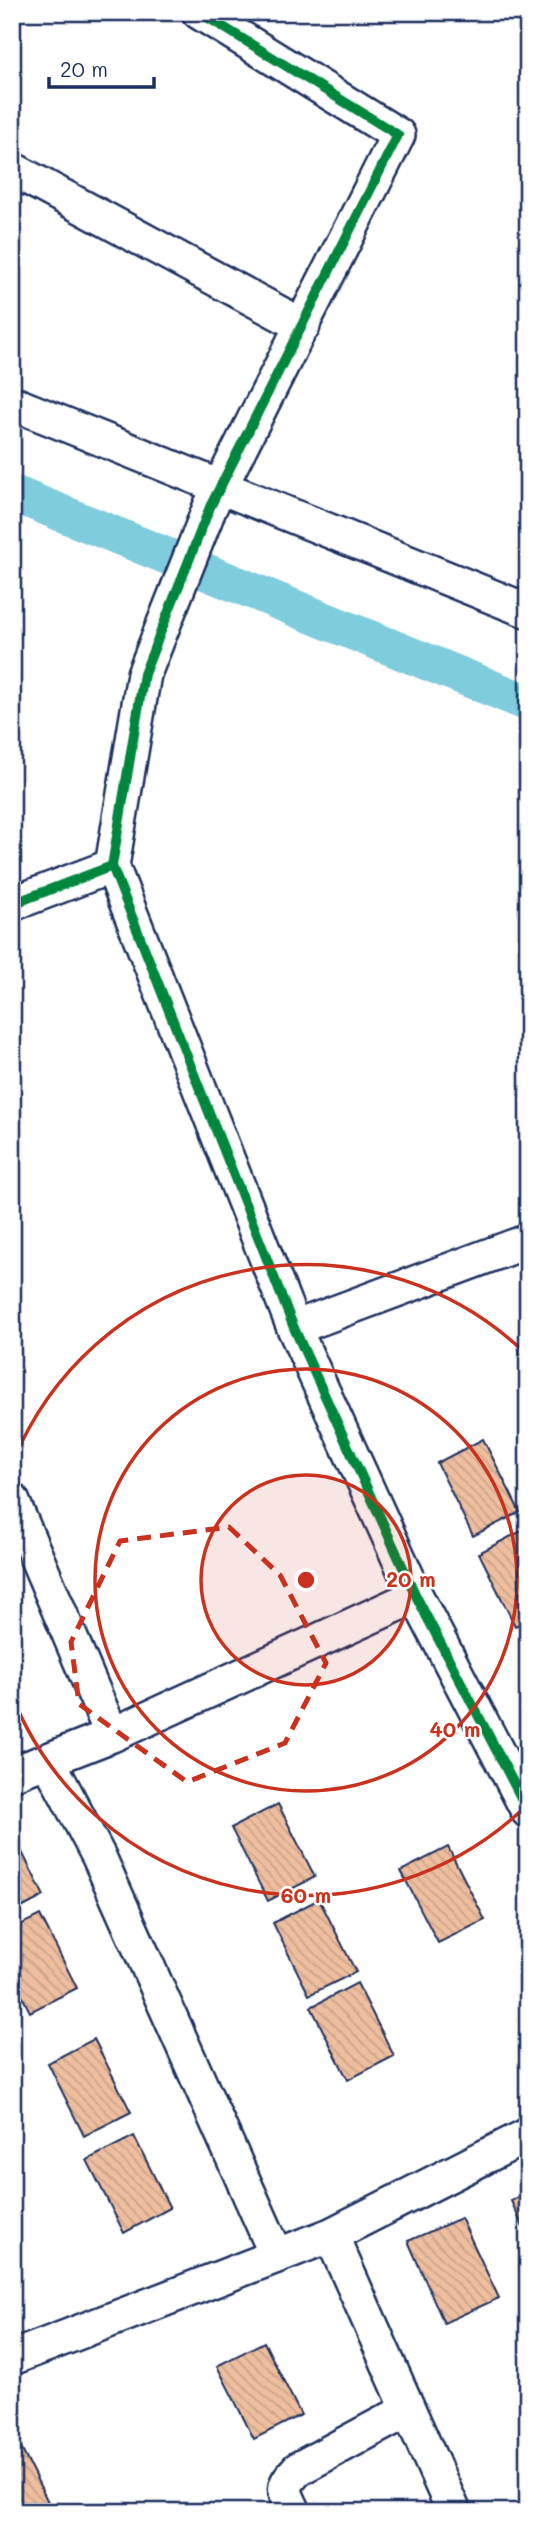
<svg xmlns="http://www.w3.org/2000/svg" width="540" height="2524" font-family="Mali,sans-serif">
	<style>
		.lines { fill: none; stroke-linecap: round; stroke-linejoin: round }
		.canal { stroke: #7fccdd; stroke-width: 37 }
		.building { fill: url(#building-back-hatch); stroke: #1b2f5e; stroke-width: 2 }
		.street-casing { stroke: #1b2f5e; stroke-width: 38 }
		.street { stroke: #fff; stroke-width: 33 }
		.cycleway-casing { stroke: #fff; stroke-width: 15 }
		.cycleway { stroke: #00873e; stroke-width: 10 }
		.marked { fill: none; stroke: #c8321e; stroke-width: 5; stroke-dasharray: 14 9; stroke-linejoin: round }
		.ring { fill: none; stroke: #c8321e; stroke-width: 3.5 }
		.centre { fill: #c8321e; stroke: #fff; stroke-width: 3.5 }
		.ring-label { font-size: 21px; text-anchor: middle; font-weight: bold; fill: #c8321e; stroke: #fff; stroke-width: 5; stroke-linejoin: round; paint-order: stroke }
	</style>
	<defs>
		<pattern id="building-back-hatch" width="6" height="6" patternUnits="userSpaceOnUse" patternTransform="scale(1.75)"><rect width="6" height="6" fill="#eebe9e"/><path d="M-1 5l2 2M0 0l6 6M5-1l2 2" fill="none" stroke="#cca48a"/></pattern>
	</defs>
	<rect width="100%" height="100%" fill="#fff"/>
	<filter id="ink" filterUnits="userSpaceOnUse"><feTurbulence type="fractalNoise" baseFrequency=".0143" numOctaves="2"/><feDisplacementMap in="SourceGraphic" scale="14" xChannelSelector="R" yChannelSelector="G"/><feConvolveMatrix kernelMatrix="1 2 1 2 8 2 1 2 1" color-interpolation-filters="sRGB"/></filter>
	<g filter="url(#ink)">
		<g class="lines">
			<!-- canal -->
			<path class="canal" d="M12,493L528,703"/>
		</g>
		<!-- building -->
		<path class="building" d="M483,1439L520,1512L473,1536L437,1463Z
			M525,1529L528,1534V1620L515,1626L479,1553Z
			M528,1645V1663L521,1649Z
			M278,1804L315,1877L268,1901L231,1828Z
			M12,1832L44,1896L12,1913Z
			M448,1847L485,1920L438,1943L401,1871Z
			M319,1899L356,1972L309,1995L273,1923Z
			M40,1915L77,1988L30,2012L12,1976V1929Z
			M357,1983L394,2056L348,2080L311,2007Z
			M94,2039L131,2112L84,2136L48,2063Z
			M134,2136L170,2208L124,2233L87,2160Z
			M528,2192V2238L511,2201Z
			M461,2218L499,2298L444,2323L408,2241Z
			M264,2342L301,2415L254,2439L217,2366Z
			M21,2448L53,2512H12V2453Z"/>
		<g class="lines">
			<defs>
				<path id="street" d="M12,169L303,326
					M12,403L528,611
					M112,866L144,674L210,507L398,135L199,12
					M12,904L112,866L294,1328L416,1596L528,1811
					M294,1328L528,1241
					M12,1500L112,1735
					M48,1760L99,1857L276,2254
					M12,1774L112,1735L416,1596
					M331,2235L454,2512
					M12,2358L331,2235L528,2135
					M294,2512C284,2490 280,2488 298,2469L408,2410"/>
			</defs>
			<!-- street casing -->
			<use href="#street" class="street-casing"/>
			<!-- street -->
			<use href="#street" class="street"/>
			<defs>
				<path id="cycleway" d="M112,866L144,674L210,507L398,135L199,12
					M12,904L112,866L294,1328L416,1596L528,1811"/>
			</defs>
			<!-- cycleway casing -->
			<use href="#cycleway" class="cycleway-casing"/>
			<!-- cycleway -->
			<use href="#cycleway" class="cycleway"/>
		</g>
	</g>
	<!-- marked area -->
	<path class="marked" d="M229,1527L280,1575L326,1663L285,1743L187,1782L79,1704L71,1642L120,1541Z"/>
	<!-- distance rings -->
	<circle cx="306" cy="1580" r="105" fill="#c8321e" fill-opacity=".12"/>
	<g class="ring">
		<circle cx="306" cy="1580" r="105"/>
		<circle cx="306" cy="1580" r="211"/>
		<path d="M527 1805A316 316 0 0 1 13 1698M13 1462A316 316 0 0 1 527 1355"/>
	</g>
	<circle cx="306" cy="1580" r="10" class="centre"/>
	<g class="ring-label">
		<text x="411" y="1587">20 m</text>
		<text x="455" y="1737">40 m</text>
		<text x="306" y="1903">60 m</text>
	</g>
	<!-- margin -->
	<rect width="540" height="2524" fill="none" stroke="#fff" stroke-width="42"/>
	<rect x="21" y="21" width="498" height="2482" fill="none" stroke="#1b2f5e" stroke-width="2.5" filter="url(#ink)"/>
	<!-- scale -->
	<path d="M49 77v10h105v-10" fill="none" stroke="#1b2f5e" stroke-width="3.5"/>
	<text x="60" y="77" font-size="21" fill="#1b2f5e" stroke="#ffffff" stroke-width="5" paint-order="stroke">20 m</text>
</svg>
